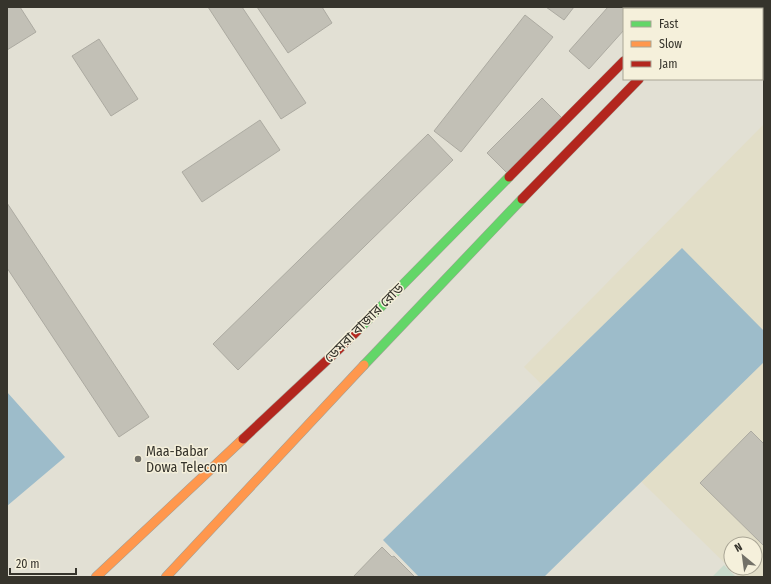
<svg xmlns="http://www.w3.org/2000/svg" width="771" height="584" font-family="'Fira Sans Condensed','Noto Sans Bengali',sans-serif">
	<style>
		.built { fill: #e2dec8; fill-rule: evenodd }
		.green { fill: #cadbcc }
		.water { fill: #9dbcca }
		.building { fill: #c2c0b6; stroke: #acaaa1 }
		.lines { fill: none; stroke-linecap: round; stroke-linejoin: round }
		.street-casing { stroke: #a2a097; stroke-width: 20 }
		.fast-casing { stroke: #a2a097; stroke-width: 10 }
		.slow-casing { stroke: #a2a097; stroke-width: 10 }
		.jam-casing { stroke: #a2a097; stroke-width: 10 }
		.street { stroke: #fbfaf9; stroke-width: 19 }
		.fast { stroke: #63d668; stroke-width: 9 }
		.slow { stroke: #ff974d; stroke-width: 9 }
		.jam { stroke: #b3261e; stroke-width: 9 }
		.poi-dot { fill: #727067; stroke: #f5f0db; stroke-width: 1.5 }
		.labels { text-anchor: middle; dominant-baseline: central; stroke-width: 3; stroke-linejoin: round; paint-order: stroke }
		.street-label { font-size: 14px; fill: #36342c; stroke: #f5f0db }
		.poi-label { font-size: 14px; fill: #36342c; stroke: #f5f0db; text-anchor: start }
	</style>
	<rect width="100%" height="100%" fill="#e2e0d4"/>
	<!-- built -->
	<path class="built" d="M764,124V577H739L524,367ZM731,544H755V568H731Z"/>
	<!-- green -->
	<path class="green" d="M724,565L736,577H712Z"/>
	<!-- water -->
	<path class="water" d="M682,248L764,331V362L544,577H419L383,540Z
		M7,392L65,457L7,506Z"/>
	<!-- building -->
	<path class="building" d="M7,7H20L36,32L7,50Z
		M208,7H242L306,103L281,119Z
		M257,7H322L332,23L288,53Z
		M546,7H574L564,20Z
		M608,7H629L631,9H624V30L589,69L569,51Z
		M525,15L553,37L461,152L434,131Z
		M99,39L138,99L111,116L72,56Z
		M542,98L565,121L510,176L487,153Z
		M260,120L280,150L202,202L182,172Z
		M428,134L453,160L238,370L213,344Z
		M7,203L149,417L119,437L7,268Z
		M751,431L764,444V546L700,483Z
		M382,547L392,557L394,556L414,576L413,577H353Z"/>
	<g class="lines">
		<defs>
			<path id="street" d="M676,9L678,7"/>
			<path id="fast" d="M358,330L509,177
				M364,365L522,199"/>
			<path id="slow" d="M708,9L710,7
				M96,577L243,439
				M166,577L364,365"/>
			<path id="jam" d="M509,177L624,61
				M522,199L639,79
				M243,439L339,349L358,330"/>
		</defs>
		<!-- street casing -->
		<use href="#street" class="street-casing"/>
		<!-- fast casing -->
		<use href="#fast" class="fast-casing"/>
		<!-- slow casing -->
		<use href="#slow" class="slow-casing"/>
		<!-- jam casing -->
		<use href="#jam" class="jam-casing"/>
		<!-- street -->
		<use href="#street" class="street"/>
		<!-- fast -->
		<use href="#fast" class="fast"/>
		<!-- slow -->
		<use href="#slow" class="slow"/>
		<!-- jam -->
		<use href="#jam" class="jam"/>
	</g>
	<!-- markers -->
	<circle class="poi-dot" cx="138" cy="459" r="4"/>
	<g class="labels">
		<!-- street labels -->
		<g class="street-label">
			<text transform="translate(364 323) rotate(-45)">ডেমরা বাজার রোড</text>
		</g>
		<!-- poi labels -->
		<g class="poi-label">
			<text x="146" y="451">Maa-Babar<tspan x="146" dy="16">Dowa Telecom</tspan></text>
		</g>
	</g>
	<!-- border -->
	<rect width="771" height="584" fill="none" stroke="#36342c" stroke-width="16"/>
	<!-- legend -->
	<rect x="623" y="8" width="140" height="72" fill="#f5f0db" stroke="#a9a595"/>
	<rect x="631" y="21" width="20" height="6" fill="#63d668" stroke="#a9a595"/>
	<text x="659" y="28" font-size="12" fill="#36342c">Fast</text>
	<rect x="631" y="41" width="20" height="6" fill="#ff974d" stroke="#a9a595"/>
	<text x="659" y="48" font-size="12" fill="#36342c">Slow</text>
	<rect x="631" y="61" width="20" height="6" fill="#b3261e" stroke="#a9a595"/>
	<text x="659" y="68" font-size="12" fill="#36342c">Jam</text>
	<!-- north arrow -->
	<g transform="translate(743 556) rotate(331)"><circle r="19" fill="#f5f0db" stroke="#a9a595"/>
	<path d="M0-3L7 15L0 10L-7 15Z" fill="#727067"/>
	<text y="-6" font-size="11" font-weight="bold" text-anchor="middle" fill="#36342c">N</text>
	</g>
	<!-- scale -->
	<path d="M10 568v6h66v-6" fill="none" stroke="#36342c" stroke-width="2"/>
	<text x="16" y="568" font-size="12" fill="#36342c" stroke="#f5f0db" stroke-width="3" paint-order="stroke">20 m</text>
</svg>
